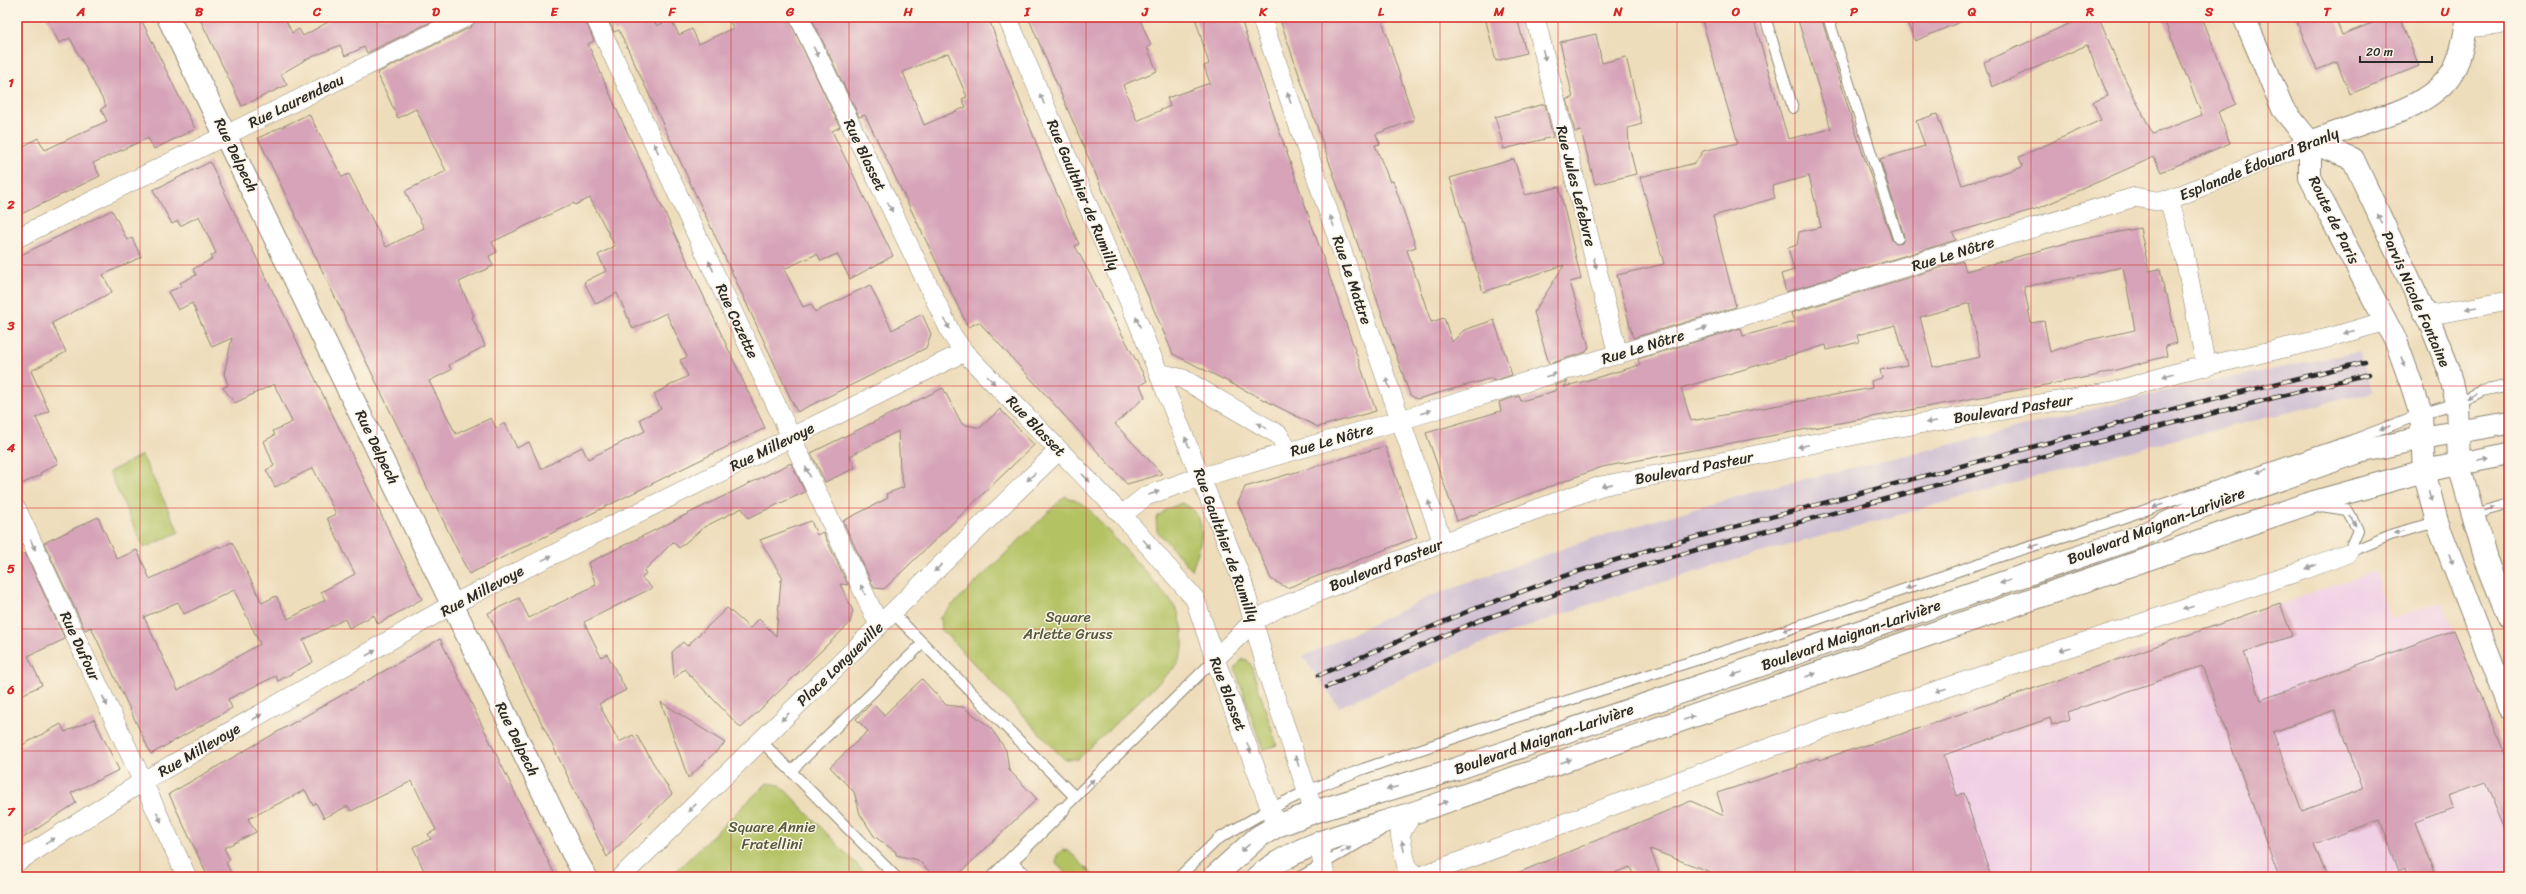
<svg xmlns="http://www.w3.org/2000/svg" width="2526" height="894" font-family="Sriracha,sans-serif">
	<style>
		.built { fill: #f0d0e5 }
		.industrial { fill: #cebed2 }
		.green { fill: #b3c264; stroke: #6f7648 }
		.building { fill: #d6a3b8; fill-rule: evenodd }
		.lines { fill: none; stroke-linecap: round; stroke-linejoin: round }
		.service-casing { stroke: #8c8473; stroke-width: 12 }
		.pedestrian-casing { stroke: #8c8473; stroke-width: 16 }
		.minor-casing { stroke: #8c8473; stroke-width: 20 }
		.tertiary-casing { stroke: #8c8473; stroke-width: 24 }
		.secondary-casing { stroke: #8c8473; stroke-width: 24 }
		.service { stroke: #fff; stroke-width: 10 }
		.pedestrian { stroke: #fff; stroke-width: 14 }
		.minor { stroke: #fff; stroke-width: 19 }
		.tertiary { stroke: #fff; stroke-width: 22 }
		.secondary { stroke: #fff; stroke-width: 22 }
		.rail-casing { stroke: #2b2b2b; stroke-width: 4.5 }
		.rail { stroke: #fcf5e5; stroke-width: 3; stroke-dasharray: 9; stroke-linecap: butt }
		.secondary-bridge-casing { stroke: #8c8473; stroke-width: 24; stroke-linecap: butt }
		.secondary-bridge { stroke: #fff; stroke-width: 22 }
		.oneway { fill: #a0a0a0 }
		.grid { fill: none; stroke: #d62828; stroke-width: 1; stroke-opacity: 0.55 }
		.labels { text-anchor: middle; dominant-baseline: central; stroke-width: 3; stroke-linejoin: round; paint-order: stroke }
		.street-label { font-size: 15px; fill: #2b2b2b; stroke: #fcf5e5 }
		.park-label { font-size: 15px; fill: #54583c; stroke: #fcf5e5 }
		.neatline { fill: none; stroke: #d62828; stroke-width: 1.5 }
		.grid-label { font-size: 13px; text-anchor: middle; font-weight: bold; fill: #d62828 }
	</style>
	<rect width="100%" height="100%" fill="#fcf5e5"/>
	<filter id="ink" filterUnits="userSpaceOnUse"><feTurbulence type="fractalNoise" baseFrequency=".025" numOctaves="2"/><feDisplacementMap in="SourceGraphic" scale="8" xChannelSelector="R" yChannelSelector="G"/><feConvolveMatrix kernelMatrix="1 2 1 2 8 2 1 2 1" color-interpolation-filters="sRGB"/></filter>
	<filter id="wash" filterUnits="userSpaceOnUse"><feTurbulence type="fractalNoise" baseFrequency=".012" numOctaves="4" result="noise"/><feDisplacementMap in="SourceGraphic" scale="16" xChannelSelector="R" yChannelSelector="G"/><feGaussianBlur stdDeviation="0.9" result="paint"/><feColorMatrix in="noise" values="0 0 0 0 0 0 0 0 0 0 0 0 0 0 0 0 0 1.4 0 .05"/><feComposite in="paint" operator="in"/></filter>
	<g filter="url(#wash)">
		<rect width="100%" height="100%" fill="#edb"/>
		<!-- built -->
		<path class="built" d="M2376,571L2390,619L2442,602L2454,630L2509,764V877H1985L1931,724Z"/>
		<!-- industrial -->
		<path class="industrial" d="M2358,352L2374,392L2160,443L1735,560L1588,605L1474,646L1339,707L1303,657L1431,596L1590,539L1767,488L1961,442L2166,391Z"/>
		<!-- green -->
		<path class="green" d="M142,455L179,532L144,548L109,472Z
			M1065,496L1085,505L1168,597L1178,612L1183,630V649L1177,665L1078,759H1064L941,629L940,617Z
			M1182,503C1212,515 1200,547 1192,570L1157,531L1156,518L1167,509Z
			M1242,659L1247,660L1251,665L1277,745L1263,750L1235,669Z
			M767,783L780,785L869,877H670Z
			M1062,850L1069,851L1095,877H1070L1056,864L1057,855Z"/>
		<g id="blocks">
			<!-- building -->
			<path class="building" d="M46,17H140L195,129L154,149L148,138L93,163L100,176L17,216V150L38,138L45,150L107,121L101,109L106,106L70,38L59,43Z
				M199,17H284L292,33L299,29L303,36L337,17H441L367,53L364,47L345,56L340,45L305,60L281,74L287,85L242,106Z
				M477,17H584L594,41L588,44L616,108L765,428L469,574L258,138L309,114L342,177L349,174L386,247L424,228L405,191L446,171L416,109L398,118L377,73L471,27ZM590,198L615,246L598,255L606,271L584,282L596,304L617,293L633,329L666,313L687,357L680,360L688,376L654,394L661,409L640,419L645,431L588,459L582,447L541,469L529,442L517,448L505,423L496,428L491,418L456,434L429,381L451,370L449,365L485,346L472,317L474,316L459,282L493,266L489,256L497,252L492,242L574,203L575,205Z
				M607,17H652L657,26L671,19L679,35L692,29L699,44L733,28L728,17H788L840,127L832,131L893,256L850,279L837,254L821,261L817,254L784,269L803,307L811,304L815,312L870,285L892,330L922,314L931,334L926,348L797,412L619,30L614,32Z
				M811,17H988L1046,169L1079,244L1075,246L1147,381L1140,385L1145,397L1115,424L1162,474L1127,484L979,322L968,327L865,115L859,117ZM948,53L967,97L962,99L966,107L924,125L903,72Z
				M1028,17H1139L1151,46L1147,47L1157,71L1123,85L1137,121L1170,106L1167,98L1210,83L1204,66L1209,64L1195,17H1240L1376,411L1318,427L1173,354Z
				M1279,17H1381L1414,120L1376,134L1380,144L1375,145L1390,182L1393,181L1416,247L1407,250L1431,322L1444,318L1452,342L1464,330L1494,320L1512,375L1493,381L1492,378L1417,399L1410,395Z
				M1485,17H1517L1526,53L1496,61Z
				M1701,17H1753L1788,139L1831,129L1797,17H1821L1855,130L1892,240L1896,244L1902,243L1904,236L1880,159L1925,146L1916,121L1937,114L1962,185L2023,167L2019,157L2101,120L2093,102L2108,96L2087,45L1992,87L1984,62L2084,17H2099L2119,67L2153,134L2202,115L2163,17H2202L2236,104L2218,112L2230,143L2161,172L2154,157L2039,208L1953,233L1956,240L1786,292L1781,274L1794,270L1788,248L1797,245L1799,232L1821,227L1809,176L1772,186L1775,198L1713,216L1736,307L1633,338L1617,275L1664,264L1640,177L1695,163L1703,151L1738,143Z
				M1905,17H1972L1915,41Z
				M2295,17H2335L2342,35L2387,17H2399L2419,66L2350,94L2337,62L2317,70Z
				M1596,34L1602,63L1626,57L1642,124L1628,128L1629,146L1636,174L1595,184L1581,131L1575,132L1567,99L1573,98L1560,42Z
				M1545,104L1553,137L1504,149L1495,117Z
				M1514,159L1525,195L1559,187L1581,279L1570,282L1589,347L1586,352L1549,364L1534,312L1564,265L1483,292L1450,178Z
				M210,162L422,599L378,624L374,615L349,628L345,619L303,640L313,662L278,681L276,676L228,699L232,708L151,754L91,627L85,630L44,543L98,517L117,559L137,550L150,579L219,546L220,548L232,542L262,603L276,596L288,619L325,600L321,592L355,574L327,518L336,514L313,468L275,487L266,470L274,466L264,441L275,435L273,431L292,422L274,384L235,403L223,388L228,385L224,374L232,338L212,347L192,303L178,310L168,292L182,286L180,283L196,275L193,269L212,259L211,256L216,253L199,216L180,226L178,221L172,224L153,190ZM234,590L260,644L178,690L144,617L178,602L184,614Z
				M112,210L127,240L132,238L141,257L103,275L112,292L52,323L66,352L31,371L49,411L36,418L58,463L40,473L41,475L17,486V257Z
				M2140,228L2149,271L2160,269L2165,294H2167L2177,343L2165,346L2167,356L2094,376L1602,467L1457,521L1426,433L1501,411L1499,402L1519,396L1521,401L1539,396L1557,390L1555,385L1568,381L1564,387L1640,365L1638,359L1741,328L1743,336L1794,322L1791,313L1963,261L1966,271L2074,241ZM2123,267L2135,330L2084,341L2050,352L2044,321L2031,323L2024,287ZM1970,303L1980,357L1933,367L1920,317ZM1896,325L1907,365L1880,370L1882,378L1871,381L1872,388L1691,421L1681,388L1826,345L1827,350L1859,342L1857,335Z
				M943,388L962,424L980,428L1000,409L1034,445L884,589L874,588L843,521L888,498L886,494L904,487L900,469L898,431L850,456L855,468L825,482L811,453Z
				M1385,446L1417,537L1287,588L1271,579L1238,503L1245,487Z
				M791,463L805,492L748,518L742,508L704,527L679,548L673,542L644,571L646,573L642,578L652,588L584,622L601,657L607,654L626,690L599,704L619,742L633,735L635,738L637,736L672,794L607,857L488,613L519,598L529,618L596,585L588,563Z
				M811,521L817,535L823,532L848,585L840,584L853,611L850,623L741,728L684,669L674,679L672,652L683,642L687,646L727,608L750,628L759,619L776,636L781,580L783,579L760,540Z
				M25,553L65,639L28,656L42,685L17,697V557Z
				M2280,603L2292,636L2244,652L2261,700L2454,630L2509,764V839L2485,782L2449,795L2453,808L2415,822L2435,877H2407L2405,868L2399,871L2380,820L2314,844L2327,877H2279L2202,666L2068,712L2070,719L2052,725L2050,718L1944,755L1957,796L1964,793L1991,877H1723L1650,849L1661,877H1634L1630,867L1603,877H1508L1691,801L1724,816L1717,793L1798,767L1797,765L1818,758L1819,760L1908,732ZM2335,710L2363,789L2302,811L2273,732Z
				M440,639L556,877H427L413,847L431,839L428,834L436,830L412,781L351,811L348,806L324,818L316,803L313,805L305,790L248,819L256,832L224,848L230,860L226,863L233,877H208L169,794Z
				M922,679L946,705L963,707L990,727L1006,750L1009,770L1037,799L956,877H935L918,860L896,855V852L874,836L860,814L854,792L830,767L868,731L856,719L872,703L884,715Z
				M661,702L725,743L688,778L680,755Z
				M94,719L119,770L71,793L76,803L17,842V748L61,724L65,732Z"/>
		</g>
	</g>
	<g filter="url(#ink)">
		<use href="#blocks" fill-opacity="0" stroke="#8c8473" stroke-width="1"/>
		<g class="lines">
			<defs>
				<path id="service" d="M1765,17L1793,108
					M1828,17L1898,238
					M2321,506L2347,510L2358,530L2348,553
					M2472,515L2509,504
					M2348,553L2393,534L2437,522
					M893,613L1075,797
					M761,741L896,877
					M791,771L923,643
					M1062,810L1215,659
					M1179,877L1218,839L1270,809L1307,791L1363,769L1513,718L1734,648L2004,555L2104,524L2353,440L2421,414L2457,403L2482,391L2509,385
					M1300,877L1380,831"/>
				<path id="pedestrian" d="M1010,862L1025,877
					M994,877L1062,810"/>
				<path id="minor" d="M595,17L879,625
					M799,17L952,335L964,352L1122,515L1195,599L1215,659L1277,826
					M1007,17L1138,322L1242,580L1270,681L1314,812
					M1261,17L1443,543
					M1535,17L1618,355
					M2466,28L2499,25L2509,22
					M2169,200L2184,252L2206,367
					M17,238L466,17
					M2426,316L2509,301
					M1159,373L1183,379L1279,435L1289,452
					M17,510L187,877
					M1122,515L1146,496L1188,481L1401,420L2135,197L2156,201L2169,200L2310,142
					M1215,659L1255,620L1280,607L1443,543L1601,486L1876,431L2112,392L2179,372L2328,338L2386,321
					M1413,813L1400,834L1407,868L1418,877L1818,730L2306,569L2348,553
					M1319,843L1325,877
					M17,862L142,782L453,604L964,352
					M621,877L1059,450"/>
				<path id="tertiary" d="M168,17L572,852L586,877"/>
				<path id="secondary" d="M2244,17L2283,109L2310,142V177L2317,191L2396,341
					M2310,142L2353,159L2433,330
					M2310,142L2380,117C2394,115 2405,109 2417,103C2458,80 2460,60 2468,17
					M2449,370L2457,403L2459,465L2486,560L2509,618
					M2411,383L2421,414L2424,471L2437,522L2509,708
					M1214,877L1258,837L1277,826L1314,812L1456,769L2140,536L2198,508L2359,452L2422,438L2509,423
					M1257,877C1300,841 1360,831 1413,813L2307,504L2424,471L2509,454"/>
			</defs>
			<!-- service casing -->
			<use href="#service" class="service-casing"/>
			<!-- pedestrian casing -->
			<use href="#pedestrian" class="pedestrian-casing"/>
			<!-- minor casing -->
			<use href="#minor" class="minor-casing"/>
			<!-- tertiary casing -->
			<use href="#tertiary" class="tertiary-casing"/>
			<!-- secondary casing -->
			<use href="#secondary" class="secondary-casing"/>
			<!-- service -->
			<use href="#service" class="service"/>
			<!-- pedestrian -->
			<use href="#pedestrian" class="pedestrian"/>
			<!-- minor -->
			<use href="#minor" class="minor"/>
			<!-- tertiary -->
			<use href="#tertiary" class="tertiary"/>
			<!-- secondary -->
			<use href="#secondary" class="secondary"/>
			<defs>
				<path id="rail" d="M1319,675L1471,610L1573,573L1652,549L2192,404L2365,362
					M1327,687L1475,622L1614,574L1696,550L2074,448L2369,374"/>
			</defs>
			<!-- rail casing -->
			<use href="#rail" class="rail-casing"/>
			<!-- rail -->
			<use href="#rail" class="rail"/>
			<defs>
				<path id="secondary-bridge" d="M2433,330L2449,370
					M2396,341L2411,383"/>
			</defs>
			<!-- secondary-bridge casing -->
			<use href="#secondary-bridge" class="secondary-bridge-casing"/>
			<!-- secondary-bridge -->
			<use href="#secondary-bridge" class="secondary-bridge"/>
		</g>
		<!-- one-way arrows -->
		<defs><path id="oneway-solid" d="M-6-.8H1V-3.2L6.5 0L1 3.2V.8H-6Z"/></defs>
		<g class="oneway">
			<use href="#oneway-solid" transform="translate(816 52) rotate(64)"/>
			<use href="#oneway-solid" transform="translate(1544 55) rotate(76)"/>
			<use href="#oneway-solid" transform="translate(1289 98) rotate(-109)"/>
			<use href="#oneway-solid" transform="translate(1042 99) rotate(-113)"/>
			<use href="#oneway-solid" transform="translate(656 148) rotate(-115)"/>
			<use href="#oneway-solid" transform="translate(890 207) rotate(64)"/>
			<use href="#oneway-solid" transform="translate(2380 219) rotate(-116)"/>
			<use href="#oneway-solid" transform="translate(1332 221) rotate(-109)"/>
			<use href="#oneway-solid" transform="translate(1595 263) rotate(76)"/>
			<use href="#oneway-solid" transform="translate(711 266) rotate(-115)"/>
			<use href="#oneway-solid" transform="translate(2471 308) rotate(170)"/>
			<use href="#oneway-solid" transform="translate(1138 322) rotate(-113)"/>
			<use href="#oneway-solid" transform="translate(947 324) rotate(64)"/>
			<use href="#oneway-solid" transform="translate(1702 329) rotate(-17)"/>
			<use href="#oneway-solid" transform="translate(2349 332) rotate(165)"/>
			<use href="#oneway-solid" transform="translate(2403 362) rotate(70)"/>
			<use href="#oneway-solid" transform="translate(1551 375) rotate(-17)"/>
			<use href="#oneway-solid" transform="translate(2168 375) rotate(163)"/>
			<use href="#oneway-solid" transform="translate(991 380) rotate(46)"/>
			<use href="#oneway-solid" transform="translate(1388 383) rotate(-109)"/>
			<use href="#oneway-solid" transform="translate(2472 396) rotate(154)"/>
			<use href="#oneway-solid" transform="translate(1426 412) rotate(-17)"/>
			<use href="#oneway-solid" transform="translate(1931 422) rotate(171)"/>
			<use href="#oneway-solid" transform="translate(1262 426) rotate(-151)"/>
			<use href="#oneway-solid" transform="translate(2385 428) rotate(159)"/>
			<use href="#oneway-solid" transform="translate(1187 442) rotate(-112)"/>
			<use href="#oneway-solid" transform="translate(1803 446) rotate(168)"/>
			<use href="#oneway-solid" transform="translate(2483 459) rotate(-12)"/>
			<use href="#oneway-solid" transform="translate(2262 471) rotate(161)"/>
			<use href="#oneway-solid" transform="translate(808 472) rotate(-115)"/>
			<use href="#oneway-solid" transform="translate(1031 477) rotate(136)"/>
			<use href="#oneway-solid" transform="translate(1086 478) rotate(46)"/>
			<use href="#oneway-solid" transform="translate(1607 485) rotate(169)"/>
			<use href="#oneway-solid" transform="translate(1154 493) rotate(-20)"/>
			<use href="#oneway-solid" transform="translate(2430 496) rotate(76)"/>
			<use href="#oneway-solid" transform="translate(1430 506) rotate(-109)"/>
			<use href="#oneway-solid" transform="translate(2158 506) rotate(161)"/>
			<use href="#oneway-solid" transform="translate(2490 509) rotate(-17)"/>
			<use href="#oneway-solid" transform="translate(2353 521) rotate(61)"/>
			<use href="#oneway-solid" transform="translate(2399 532) rotate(165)"/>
			<use href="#oneway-solid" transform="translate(1147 544) rotate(50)"/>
			<use href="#oneway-solid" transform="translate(33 545) rotate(65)"/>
			<use href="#oneway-solid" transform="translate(2034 546) rotate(163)"/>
			<use href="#oneway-solid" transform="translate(547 558) rotate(-26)"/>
			<use href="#oneway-solid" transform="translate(2451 559) rotate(69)"/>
			<use href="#oneway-solid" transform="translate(2311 567) rotate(159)"/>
			<use href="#oneway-solid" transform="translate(938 568) rotate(136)"/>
			<use href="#oneway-solid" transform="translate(2005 582) rotate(161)"/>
			<use href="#oneway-solid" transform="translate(1911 587) rotate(161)"/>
			<use href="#oneway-solid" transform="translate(863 590) rotate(-115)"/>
			<use href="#oneway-solid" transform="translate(2188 608) rotate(162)"/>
			<use href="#oneway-solid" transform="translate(1788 629) rotate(161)"/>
			<use href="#oneway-solid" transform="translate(2065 649) rotate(162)"/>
			<use href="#oneway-solid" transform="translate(371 653) rotate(-30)"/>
			<use href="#oneway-solid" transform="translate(1737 674) rotate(161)"/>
			<use href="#oneway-solid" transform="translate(1811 675) rotate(-19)"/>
			<use href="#oneway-solid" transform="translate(1941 690) rotate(162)"/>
			<use href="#oneway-solid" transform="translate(105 701) rotate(65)"/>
			<use href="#oneway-solid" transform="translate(257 717) rotate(-30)"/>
			<use href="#oneway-solid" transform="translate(785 717) rotate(136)"/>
			<use href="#oneway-solid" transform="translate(1689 718) rotate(-19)"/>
			<use href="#oneway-solid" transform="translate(1249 748) rotate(69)"/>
			<use href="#oneway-solid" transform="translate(1297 761) rotate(-109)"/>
			<use href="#oneway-solid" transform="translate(1566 761) rotate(-19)"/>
			<use href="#oneway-solid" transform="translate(1090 783) rotate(-45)"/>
			<use href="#oneway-solid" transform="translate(1392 788) rotate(166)"/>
			<use href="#oneway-solid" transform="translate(1443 803) rotate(-19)"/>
			<use href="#oneway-solid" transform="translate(692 808) rotate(136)"/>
			<use href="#oneway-solid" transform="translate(159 817) rotate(65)"/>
			<use href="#oneway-solid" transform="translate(50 841) rotate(-33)"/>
			<use href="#oneway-solid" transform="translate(1403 846) rotate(-102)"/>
			<use href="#oneway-solid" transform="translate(1245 848) rotate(140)"/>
			<use href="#oneway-solid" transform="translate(1346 850) rotate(-29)"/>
		</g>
	</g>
	<!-- grid -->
	<path class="grid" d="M140,17V877M258,17V877M377,17V877M495,17V877M613,17V877M731,17V877M849,17V877M968,17V877M1086,17V877M1204,17V877M1322,17V877M1440,17V877M1558,17V877M1677,17V877M1795,17V877M1913,17V877M2031,17V877M2149,17V877M2268,17V877M2386,17V877M17,143H2509M17,265H2509M17,386H2509M17,508H2509M17,629H2509M17,751H2509"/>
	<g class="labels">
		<!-- street labels -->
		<g class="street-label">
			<text transform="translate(296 101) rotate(-26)">Rue Laurendeau</text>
			<text transform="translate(236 155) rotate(64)">Rue Delpech</text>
			<text transform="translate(865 155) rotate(64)">Rue Blasset</text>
			<text transform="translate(2259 164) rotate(-22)">Esplanade Édouard Branly</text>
			<text transform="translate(1576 186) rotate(76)">Rue Jules Lefebvre</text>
			<text transform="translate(1083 195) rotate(67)">Rue Gaulthier de Rumilly</text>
			<text transform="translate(2334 220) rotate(64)">Route de Paris</text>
			<text transform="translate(1953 254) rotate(-17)">Rue Le Nôtre</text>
			<text transform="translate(1352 280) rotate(71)">Rue Le Mattre</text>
			<text transform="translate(2416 299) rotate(66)">Parvis Nicole Fontaine</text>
			<text transform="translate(737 321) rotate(65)">Rue Cozette</text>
			<text transform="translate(1643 347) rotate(-17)">Rue Le Nôtre</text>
			<text transform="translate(2013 409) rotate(-9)">Boulevard Pasteur</text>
			<text transform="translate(1036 426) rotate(46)">Rue Blasset</text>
			<text transform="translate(1332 440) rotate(-16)">Rue Le Nôtre</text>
			<text transform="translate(377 447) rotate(64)">Rue Delpech</text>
			<text transform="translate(772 447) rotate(-26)">Rue Millevoye</text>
			<text transform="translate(1694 468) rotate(-11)">Boulevard Pasteur</text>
			<text transform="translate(2156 526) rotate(-21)">Boulevard Maignan-Larivière</text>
			<text transform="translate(1226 545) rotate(70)">Rue Gaulthier de Rumilly</text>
			<text transform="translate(1386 565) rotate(-21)">Boulevard Pasteur</text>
			<text transform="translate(482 591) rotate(-28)">Rue Millevoye</text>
			<text transform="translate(1851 635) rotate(-19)">Boulevard Maignan-Larivière</text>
			<text transform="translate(80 646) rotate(65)">Rue Dufour</text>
			<text transform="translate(840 664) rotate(-44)">Place Longueville</text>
			<text transform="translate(1228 694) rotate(69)">Rue Blasset</text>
			<text transform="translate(517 739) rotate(64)">Rue Delpech</text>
			<text transform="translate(1544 739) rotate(-19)">Boulevard Maignan-Larivière</text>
			<text transform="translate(199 750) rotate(-30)">Rue Millevoye</text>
		</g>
		<!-- park labels -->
		<g class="park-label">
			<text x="1068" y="617">Square<tspan x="1068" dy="17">Arlette Gruss</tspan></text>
			<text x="772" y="827">Square Annie<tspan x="772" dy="17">Fratellini</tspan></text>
		</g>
	</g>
	<!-- margin -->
	<rect width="2526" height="894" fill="none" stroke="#fcf5e5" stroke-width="44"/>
	<!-- scale -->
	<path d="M2360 56v6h72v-6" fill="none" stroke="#2b2b2b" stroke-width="2"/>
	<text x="2366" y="56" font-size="12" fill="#2b2b2b" stroke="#fcf5e5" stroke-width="3" paint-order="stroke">20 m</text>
	<rect x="22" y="22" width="2482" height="850" class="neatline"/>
	<g class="grid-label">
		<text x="81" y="16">A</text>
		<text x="199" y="16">B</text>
		<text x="317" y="16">C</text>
		<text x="436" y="16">D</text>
		<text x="554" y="16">E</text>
		<text x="672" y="16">F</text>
		<text x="790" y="16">G</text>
		<text x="908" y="16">H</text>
		<text x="1027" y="16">I</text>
		<text x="1145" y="16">J</text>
		<text x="1263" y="16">K</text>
		<text x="1381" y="16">L</text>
		<text x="1499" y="16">M</text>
		<text x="1618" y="16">N</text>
		<text x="1736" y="16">O</text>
		<text x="1854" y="16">P</text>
		<text x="1972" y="16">Q</text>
		<text x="2090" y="16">R</text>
		<text x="2209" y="16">S</text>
		<text x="2327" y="16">T</text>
		<text x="2445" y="16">U</text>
		<text x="11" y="87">1</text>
		<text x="11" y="209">2</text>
		<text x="11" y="330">3</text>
		<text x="11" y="452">4</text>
		<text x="11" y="573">5</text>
		<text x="11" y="694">6</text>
		<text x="11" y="816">7</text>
	</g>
</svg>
